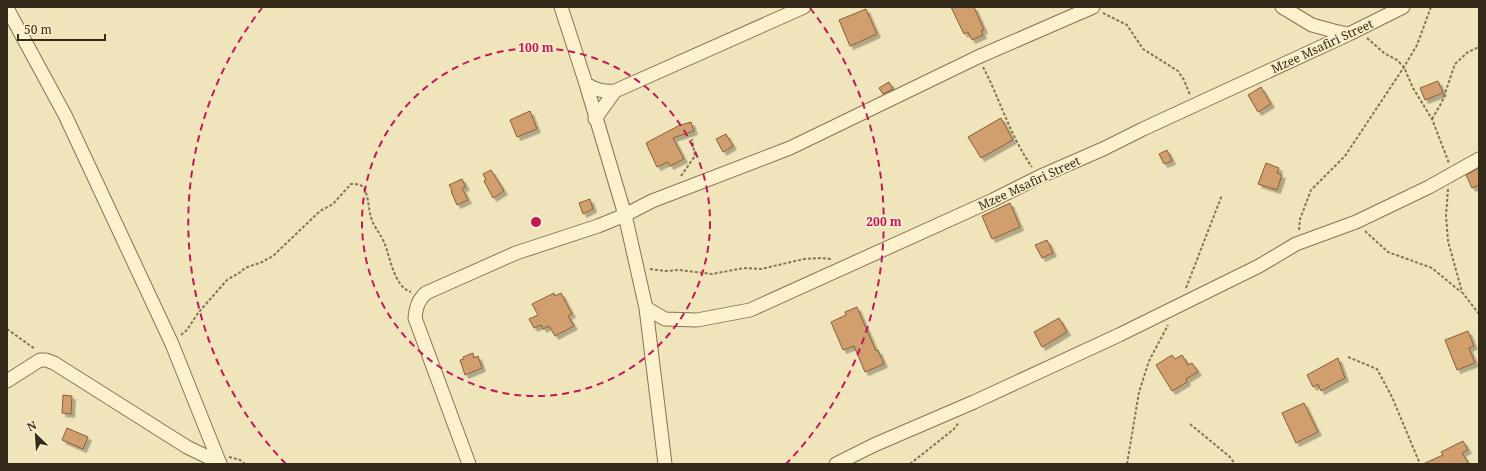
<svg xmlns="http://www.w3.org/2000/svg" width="1486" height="471" font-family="'Noto Serif',serif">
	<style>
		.building { fill: #d19e6d; stroke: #885e38; filter: url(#shadow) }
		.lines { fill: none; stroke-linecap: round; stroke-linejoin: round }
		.minor-casing { stroke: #877354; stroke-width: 15 }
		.path { stroke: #877354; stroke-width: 2; stroke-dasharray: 3 2; stroke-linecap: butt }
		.minor { stroke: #fbf1cd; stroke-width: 13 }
		.ring { fill: none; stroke: #c2185b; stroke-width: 2; stroke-dasharray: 7 5 }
		.labels { text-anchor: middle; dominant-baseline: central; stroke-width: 3.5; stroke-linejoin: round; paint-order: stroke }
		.street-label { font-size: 12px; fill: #35291a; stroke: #f7edca }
		.centre { fill: #c2185b; stroke: #f7edca; stroke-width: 2 }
		.ring-label { font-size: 12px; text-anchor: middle; font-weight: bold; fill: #c2185b; stroke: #f7edca; stroke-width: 3.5; stroke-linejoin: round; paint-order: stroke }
	</style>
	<defs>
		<filter id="shadow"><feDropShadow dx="3.5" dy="3.5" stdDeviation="0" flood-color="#0004"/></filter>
	</defs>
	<rect width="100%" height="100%" fill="#f0e4ba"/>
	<!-- building -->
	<path class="building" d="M951,7H974L984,30L981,31L983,35L972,40L968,32L964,34Z
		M866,9L877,34L850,46L839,20Z
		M1438,81L1443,93L1425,100L1420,88Z
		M889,82L893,89L883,94L879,88Z
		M1261,87L1271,104L1258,112L1248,95Z
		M530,111L537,129L517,137L510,120Z
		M1001,118L1013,140L981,158L968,137Z
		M691,122L694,131L673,138L684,159L670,166L668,162L657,167L646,143L678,126Z
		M726,134L733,146L723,152L716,139Z
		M1167,150L1172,161L1164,164L1159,154Z
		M1266,163L1279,168L1277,173L1282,175L1277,190L1258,184Z
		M1479,168V185L1472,188L1466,175Z
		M491,170L504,191L493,198L484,181L486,180L483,174Z
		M462,179L466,187L462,188L468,200L457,205L451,191L452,190L449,185Z
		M590,199L593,209L583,214L579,203Z
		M1010,203L1020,227L992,239L982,216Z
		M1047,240L1053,253L1042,258L1035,245Z
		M554,293L555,296L561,293L572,314L568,316L574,326L555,336L549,326L543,329L541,325L534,328L529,319L538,315L532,304Z
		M857,307L876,351L878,350L884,364L865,372L854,346L843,350L831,322L846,315L845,312Z
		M1059,318L1067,332L1042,347L1034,332Z
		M1468,331L1474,346L1469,348L1475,363L1457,370L1445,340Z
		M473,353L474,358L478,356L482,368L465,375L460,360L464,359L463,357Z
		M1172,355L1175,359L1182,355L1188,365L1192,363L1198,372L1186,379L1187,382L1172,391L1156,365Z
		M1338,358L1345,378L1321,391L1318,384L1313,387L1307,375Z
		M63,395L72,396L71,414L62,413Z
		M1304,403L1318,432L1296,443L1282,413Z
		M67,428L88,437L83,449L62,440Z
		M1463,441L1468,450L1462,453L1469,464H1423L1443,455L1441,452Z"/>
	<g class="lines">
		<defs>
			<path id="minor" d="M561,7L586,84L625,215L646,308L665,464
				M1282,7L1312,25L1334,31L1349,34
				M7,8L65,115L172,344L220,464
				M586,84C596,90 603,92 615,91L804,7
				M595,119L615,91
				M646,308L665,319L697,320L750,310L993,200L1041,176L1103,149L1143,129L1349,34L1403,7
				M7,381L40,360H46L54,363L187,447L220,463
				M469,464L415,318C416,308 418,300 426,293L516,253L598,226L625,215L652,201L790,148L978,57L1093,7
				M836,464L874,445L974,402L1119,335L1259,266L1296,244L1356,222L1429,187L1479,159"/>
		</defs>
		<!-- minor casing -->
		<use href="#minor" class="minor-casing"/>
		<!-- path -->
		<path class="path" d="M1103,13L1127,25L1143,49L1178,71L1184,80L1190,95
			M1367,38L1384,53L1397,60L1404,67L1413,88L1432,119L1449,163
			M983,67C1000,99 1010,136 1032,167
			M1432,119L1442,102L1455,64L1468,52L1479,47
			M681,176L695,156L692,139
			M1448,189L1446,216L1448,241L1462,292L1479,314
			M1299,230L1300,219L1311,190L1345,156L1404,67L1417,45L1431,7
			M1365,231L1388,252L1432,268L1461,292
			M650,269L665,271L679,270L712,274L744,268L761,269L804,259L821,258L831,259
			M1186,288L1222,195
			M7,329L35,349
			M181,335L187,330L198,313L227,280L239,273L245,268L262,262L273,256L320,211L333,204L351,184C355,184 360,184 363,187C369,195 368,208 371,217C373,226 380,233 384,242C390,256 394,287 411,292
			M1348,357L1377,369L1392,397L1420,464
			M1190,424L1230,457L1235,464
			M229,457L240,460L245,464
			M910,464L954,429L959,422
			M1127,464L1139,392L1149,361L1168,325"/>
		<!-- minor -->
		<use href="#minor" class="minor"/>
	</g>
	<!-- distance rings -->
	<g class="ring">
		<circle cx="536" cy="222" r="174"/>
		<path d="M286 464A348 348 0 0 1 262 8M810 8A348 348 0 0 1 786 464"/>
	</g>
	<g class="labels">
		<!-- street labels -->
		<g class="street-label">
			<text transform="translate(1322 46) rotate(-25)">Mzee Msafiri Street</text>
			<text transform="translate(1029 183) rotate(-25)">Mzee Msafiri Street</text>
		</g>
	</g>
	<circle cx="536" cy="222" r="6" class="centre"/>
	<g class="ring-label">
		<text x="536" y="52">100 m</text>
		<text x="884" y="226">200 m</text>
	</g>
	<!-- border -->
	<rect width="1486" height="471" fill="none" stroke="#35291a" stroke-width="16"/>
	<!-- north arrow -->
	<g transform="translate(36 435) rotate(335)" stroke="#f7edca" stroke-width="3" paint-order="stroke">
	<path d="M0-3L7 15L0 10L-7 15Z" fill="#35291a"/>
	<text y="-6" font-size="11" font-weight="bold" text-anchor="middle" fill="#35291a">N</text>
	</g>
	<!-- scale -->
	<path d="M18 34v6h87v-6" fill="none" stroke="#35291a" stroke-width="2"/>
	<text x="24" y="34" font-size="12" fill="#35291a" stroke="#f7edca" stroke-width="3" paint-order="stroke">50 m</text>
</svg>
